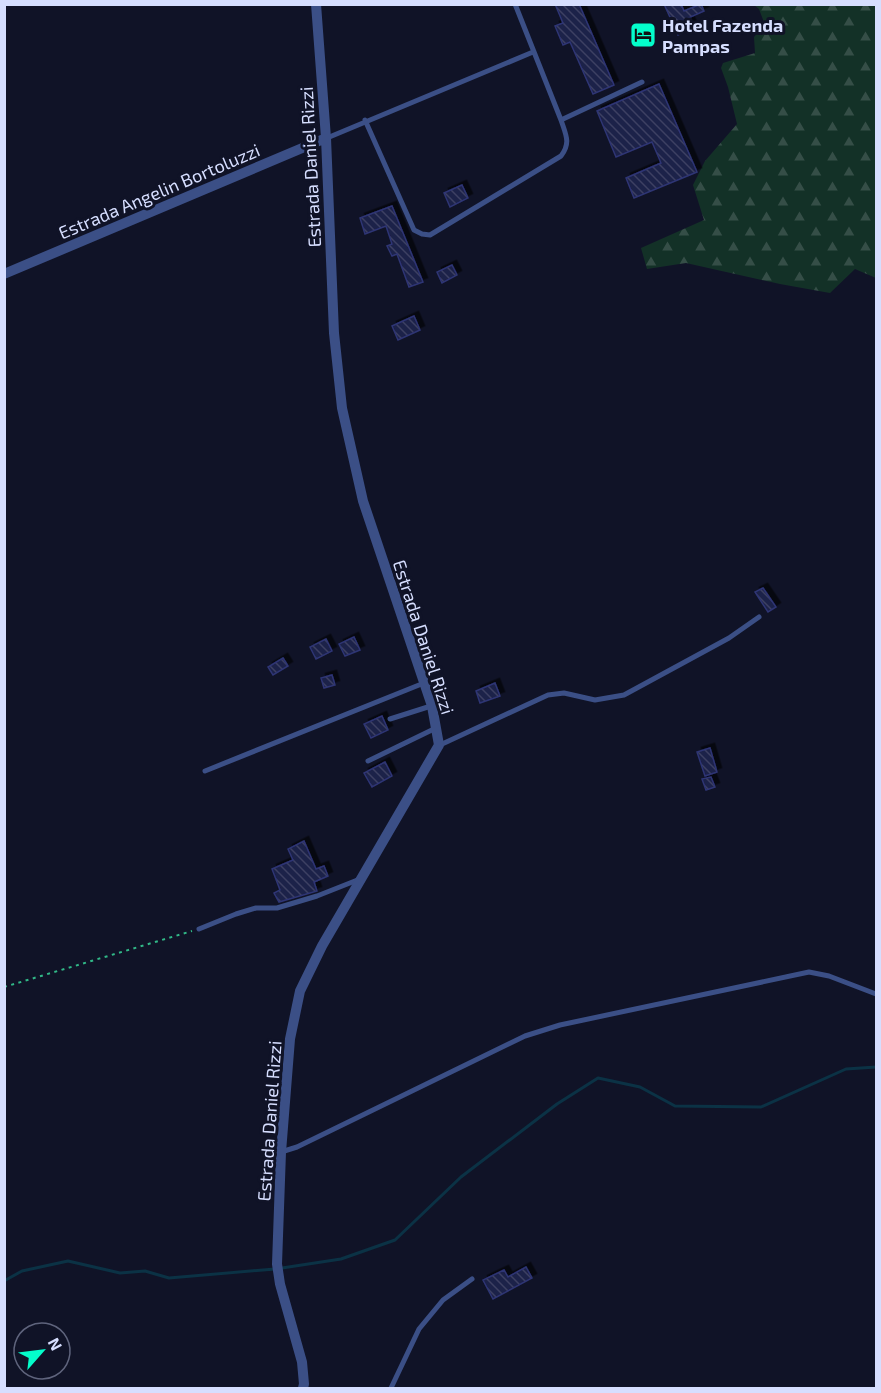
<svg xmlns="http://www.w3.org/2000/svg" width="881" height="1393" font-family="'Exo 2',sans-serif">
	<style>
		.forest { fill: url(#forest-firs) }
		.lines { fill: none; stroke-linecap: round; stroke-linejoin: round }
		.stream { stroke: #0b3245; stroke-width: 3 }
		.building { fill: url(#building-back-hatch); stroke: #2e3574; stroke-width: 1.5; filter: url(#shadow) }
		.path { stroke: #31b887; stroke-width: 2; stroke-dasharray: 3 4.5; stroke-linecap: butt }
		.lane { stroke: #3b4f86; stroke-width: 5 }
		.street { stroke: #3b4f86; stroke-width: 10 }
		.labels { text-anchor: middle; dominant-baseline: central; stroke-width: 6; stroke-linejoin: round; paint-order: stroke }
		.poi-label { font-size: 18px; font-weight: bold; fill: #d6deff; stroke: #101327; text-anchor: start }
		.street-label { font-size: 18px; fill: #d6deff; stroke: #101327 }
	</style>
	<defs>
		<pattern id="forest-firs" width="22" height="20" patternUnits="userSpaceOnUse" patternTransform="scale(1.5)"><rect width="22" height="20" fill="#133127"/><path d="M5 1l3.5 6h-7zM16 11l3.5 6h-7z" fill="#354e47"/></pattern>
		<pattern id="building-back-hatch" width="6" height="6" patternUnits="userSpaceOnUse" patternTransform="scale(1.5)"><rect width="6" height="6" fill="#1c2048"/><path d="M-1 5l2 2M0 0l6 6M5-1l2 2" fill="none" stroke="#3c4063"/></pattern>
		<filter id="shadow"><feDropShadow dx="4.5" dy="-4.5" stdDeviation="0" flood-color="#0009"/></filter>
	</defs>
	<rect width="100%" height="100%" fill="#101327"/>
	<!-- forest -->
	<path class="forest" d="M754,5H876V278L855,269L830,293L780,284L686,263L647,269L641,248L704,220L693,185L705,161L737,124L728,87L721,68L723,63L755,53L754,37L765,25L759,9Z"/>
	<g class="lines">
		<!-- stream -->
		<path class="stream" d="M282,1268L341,1259L395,1240L461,1177L557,1104L598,1078L640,1087L675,1106L761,1107L846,1069L876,1067
			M4,1281L22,1271L68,1261L120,1273L145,1271L169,1278L275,1269"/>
	</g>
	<!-- building -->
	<path class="building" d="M555,4H579L614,85L593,94L570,42L563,45L555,26L563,23Z
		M664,4H681L684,11L701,4L704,11L688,18L693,28L678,35Z
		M659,84L697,172L634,198L626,178L661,163L652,142L616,157L597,111Z
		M462,185L468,198L450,207L444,193Z
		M392,206L423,282L409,287L397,254L392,256L387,246L392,244L386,226L365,234L360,218Z
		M452,265L457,275L442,283L437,272Z
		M414,316L420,330L398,340L392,326Z
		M763,588L776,607L768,612L755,592Z
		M354,637L360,650L345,656L339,644Z
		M326,639L332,651L316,659L310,647Z
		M283,658L288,666L273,675L268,667Z
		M332,675L335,685L324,688L321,678Z
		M495,683L500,696L480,703L476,691Z
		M382,716L388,730L371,738L364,724Z
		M710,748L717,772L705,776L697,752Z
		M385,762L392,776L372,787L364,773Z
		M711,777L715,787L706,790L702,779Z
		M304,841L316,869L324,866L328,876L314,882L317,891L279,902L274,893L280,890L272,869L293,860L288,849Z
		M526,1267L532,1278L493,1299L483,1280L504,1270L508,1277Z"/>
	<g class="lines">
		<!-- path -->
		<path class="path" d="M4,987L192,931"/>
		<!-- lane -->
		<path class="lane" d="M515,4L561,120
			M365,120L414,230L422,234L430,235L561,156C571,143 566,135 561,120L642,82
			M327,138L533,52
			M390,719L431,706
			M440,745L548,695L564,693L595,700L624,695L729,638L759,617
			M368,761L436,728
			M205,771L424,683
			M199,929L236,914L256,908H277L317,896L360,879
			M281,1152L297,1147L525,1036L560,1025L809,972L829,976L876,994
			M391,1388L419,1329L443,1300L472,1279"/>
		<!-- street -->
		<path class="street" d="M4,274L326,138
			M303,1388L304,1384L302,1362L280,1284L277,1264L281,1152L290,1039L300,991L322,946L439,745L432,706L363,501L342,408L334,333L326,138L316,4"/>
	</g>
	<!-- icons -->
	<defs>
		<symbol id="hotel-square" viewBox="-11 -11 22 22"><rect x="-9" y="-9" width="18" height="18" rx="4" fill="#04fdcb" stroke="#101327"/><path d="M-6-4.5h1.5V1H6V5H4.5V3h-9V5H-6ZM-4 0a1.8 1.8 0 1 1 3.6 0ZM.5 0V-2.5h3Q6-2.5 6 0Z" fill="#111"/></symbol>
	</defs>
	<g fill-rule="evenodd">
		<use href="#hotel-square" x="628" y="20" width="30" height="30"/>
	</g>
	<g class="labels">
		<!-- poi labels -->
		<g class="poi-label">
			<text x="662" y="25">Hotel Fazenda<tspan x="662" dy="21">Pampas</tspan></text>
		</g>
		<!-- street labels -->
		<g class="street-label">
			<text transform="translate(310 167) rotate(-93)">Estrada Daniel Rizzi</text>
			<text transform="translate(159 191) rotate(-23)">Estrada Angelin Bortoluzzi</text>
			<text transform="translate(424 637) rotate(72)">Estrada Daniel Rizzi</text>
			<text transform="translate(269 1121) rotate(-86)">Estrada Daniel Rizzi</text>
		</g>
	</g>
	<!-- border -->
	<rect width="881" height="1393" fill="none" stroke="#d6deff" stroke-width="12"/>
	<!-- north arrow -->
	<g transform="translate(42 1351) rotate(62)"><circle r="28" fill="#101327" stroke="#5f647d" stroke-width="1.5"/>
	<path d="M0-4.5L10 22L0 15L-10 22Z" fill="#04fdcb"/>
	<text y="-9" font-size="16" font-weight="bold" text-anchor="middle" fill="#d6deff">N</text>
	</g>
</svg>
